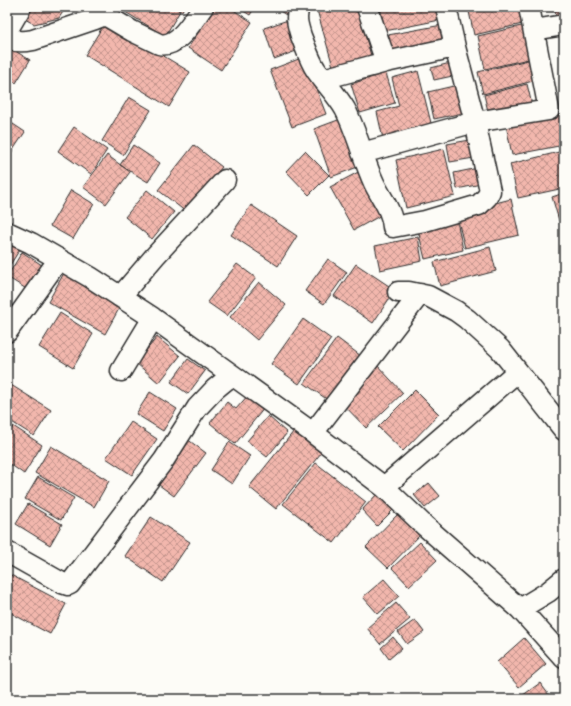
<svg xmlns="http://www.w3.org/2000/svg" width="571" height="706" font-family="'Architects Daughter',sans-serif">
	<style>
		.building { fill: url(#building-cross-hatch); stroke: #2b2b2b }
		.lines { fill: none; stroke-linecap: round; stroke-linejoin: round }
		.minor-casing { stroke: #2b2b2b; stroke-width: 23 }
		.minor { stroke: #fdfcf7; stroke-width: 20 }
	</style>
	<defs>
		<pattern id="building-cross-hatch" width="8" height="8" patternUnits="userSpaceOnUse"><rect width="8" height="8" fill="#f2b7ad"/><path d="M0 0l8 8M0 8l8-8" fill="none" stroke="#c4958d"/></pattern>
	</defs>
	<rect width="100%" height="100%" fill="#fdfcf7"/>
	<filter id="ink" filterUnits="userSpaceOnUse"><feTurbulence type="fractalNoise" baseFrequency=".025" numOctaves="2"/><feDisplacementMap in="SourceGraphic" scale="8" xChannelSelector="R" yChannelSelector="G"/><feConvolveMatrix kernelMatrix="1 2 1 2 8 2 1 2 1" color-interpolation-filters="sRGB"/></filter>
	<g filter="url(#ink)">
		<!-- building -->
		<path class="building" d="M27,7H66L59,18L34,24L21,17Z
			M124,7H173L180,11L165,36L122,10Z
			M175,7H184L182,11Z
			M215,7H229L252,22L221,70L188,48Z
			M237,7H255L250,15Z
			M274,7H291L286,15Z
			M327,7H357L372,59L334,70L317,10Z
			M380,7H437L440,20L385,31Z
			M468,7H528L531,22L474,35Z
			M554,7H564V22L558,24Z
			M291,19L302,49L274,59L264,28Z
			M106,21L190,72L169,107L85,55Z
			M530,24L537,57L485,69L478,36Z
			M442,25L446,44L392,55L388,35Z
			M564,36V51L561,37Z
			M7,46L30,60L16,83L7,77Z
			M304,57L326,114L292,127L270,70Z
			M532,59L537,80L483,94L478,72Z
			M454,62L457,75L434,80L431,68Z
			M418,71L432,127L383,139L377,112L399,106L392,78Z
			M386,73L395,103L360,113L351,84Z
			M462,84L468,112L434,119L428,92Z
			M527,84L532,105L489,115L484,95Z
			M129,97L151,110L123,155L102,141Z
			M564,114V145L512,155L506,125Z
			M346,117L363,165L331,177L314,129Z
			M7,120L25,132L7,159Z
			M74,127L107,150L91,174L58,151Z
			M476,139L480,157L450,162L447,144Z
			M133,145L160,163L148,182L120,165Z
			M194,145L222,167L186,212L158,190Z
			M444,149L455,196L406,208L396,160Z
			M305,151L329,175L309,195L286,171Z
			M563,151L564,188L518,198L510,164Z
			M107,155L130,172L106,204L83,187Z
			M478,168L481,184L457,189L454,173Z
			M364,169L387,212L354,230L330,187Z
			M71,190L94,204L73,239L50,226Z
			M147,190L174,212L152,239L125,217Z
			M564,193V223L560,224L552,197Z
			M511,199L519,235L465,248L456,213Z
			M251,205L297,236L278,266L231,235Z
			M456,216L463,250L425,259L417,226Z
			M418,237L422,261L380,270L375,246Z
			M7,241L20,249L7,270Z
			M490,247L496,271L440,286L434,262Z
			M22,252L48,269L33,293L7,277Z
			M328,259L347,272L324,304L305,291Z
			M237,264L256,278L227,316L207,302Z
			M356,264L395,290L373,323L334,296Z
			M64,273L121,305L105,334L48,302Z
			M259,282L286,305L257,340L230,317Z
			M60,313L93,334L73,368L39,347Z
			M303,319L331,339L299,384L271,364Z
			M157,337L180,356L159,383L136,363Z
			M337,338L365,359L332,403L304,383Z
			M188,359L205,371L188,394L171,382Z
			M377,365L403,393L366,428L340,401Z
			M11,385L51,410L34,436L7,419V391Z
			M415,390L439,414L403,451L378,427Z
			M150,392L177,409L163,431L136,414Z
			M249,394L265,407L235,444L210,423L227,402L236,409Z
			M268,416L287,433L267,457L247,441Z
			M131,422L157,439L132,475L106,458Z
			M7,424L11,426L7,432Z
			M13,426L42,445L24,474L7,462V436Z
			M294,431L321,453L276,509L249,487Z
			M187,439L206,453L174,496L155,482Z
			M229,442L250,456L232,484L211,470Z
			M51,446L109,481L94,507L35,473Z
			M316,463L366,502L334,543L283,504Z
			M38,477L74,498L61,520L25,499Z
			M429,483L440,496L425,508L414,495Z
			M378,493L394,509L377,526L362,510Z
			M28,504L62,524L50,545L16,524Z
			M399,513L421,534L388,568L366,547Z
			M151,517L190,542L163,582L125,556Z
			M420,542L437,560L409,586L392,568Z
			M7,573L66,604L50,634L7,611Z
			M384,579L399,596L378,614L363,597Z
			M396,603L410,619L380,644L367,628Z
			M415,620L424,632L407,644L398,632Z
			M393,637L402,648L389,659L381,648Z
			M524,638L546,664L519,687L497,662Z
			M540,683L552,699H519V698Z"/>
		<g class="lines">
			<defs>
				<path id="minor" d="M299,7C295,18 298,26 301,36C306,48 309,59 316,70C325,83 337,95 345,109C357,132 363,159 374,183C381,198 392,210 393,227L425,221L479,205L487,197L490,191L475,122L362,153
					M367,7L386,62
					M446,7L455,47L475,122L549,110L529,7
					M105,15L132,31L159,44C178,49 193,20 203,7
					M534,30L564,25
					M7,31L21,7
					M7,39C16,42 24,42 33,40L95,19L105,15L110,7
					M323,79L386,62L455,47
					M7,232L31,243L90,277L153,318L313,433L384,487L425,526L520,609L564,658
					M398,292H409L428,296L456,311L467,319L500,349L564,430
					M120,297L155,256L225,180
					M7,332L59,259
					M121,371L153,318
					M313,433L420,294
					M384,487L517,372
					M7,552L62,583L68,585L70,584L164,460L197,408L215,389L232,375
					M520,609L548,592L564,579"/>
			</defs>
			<!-- minor casing -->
			<use href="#minor" class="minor-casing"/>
			<!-- minor -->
			<use href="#minor" class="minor"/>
		</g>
	</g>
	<!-- margin -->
	<rect width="571" height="706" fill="none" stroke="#fdfcf7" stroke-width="24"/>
	<rect x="12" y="12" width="547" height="682" fill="none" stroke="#2b2b2b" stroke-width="1.5" filter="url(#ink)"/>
</svg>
